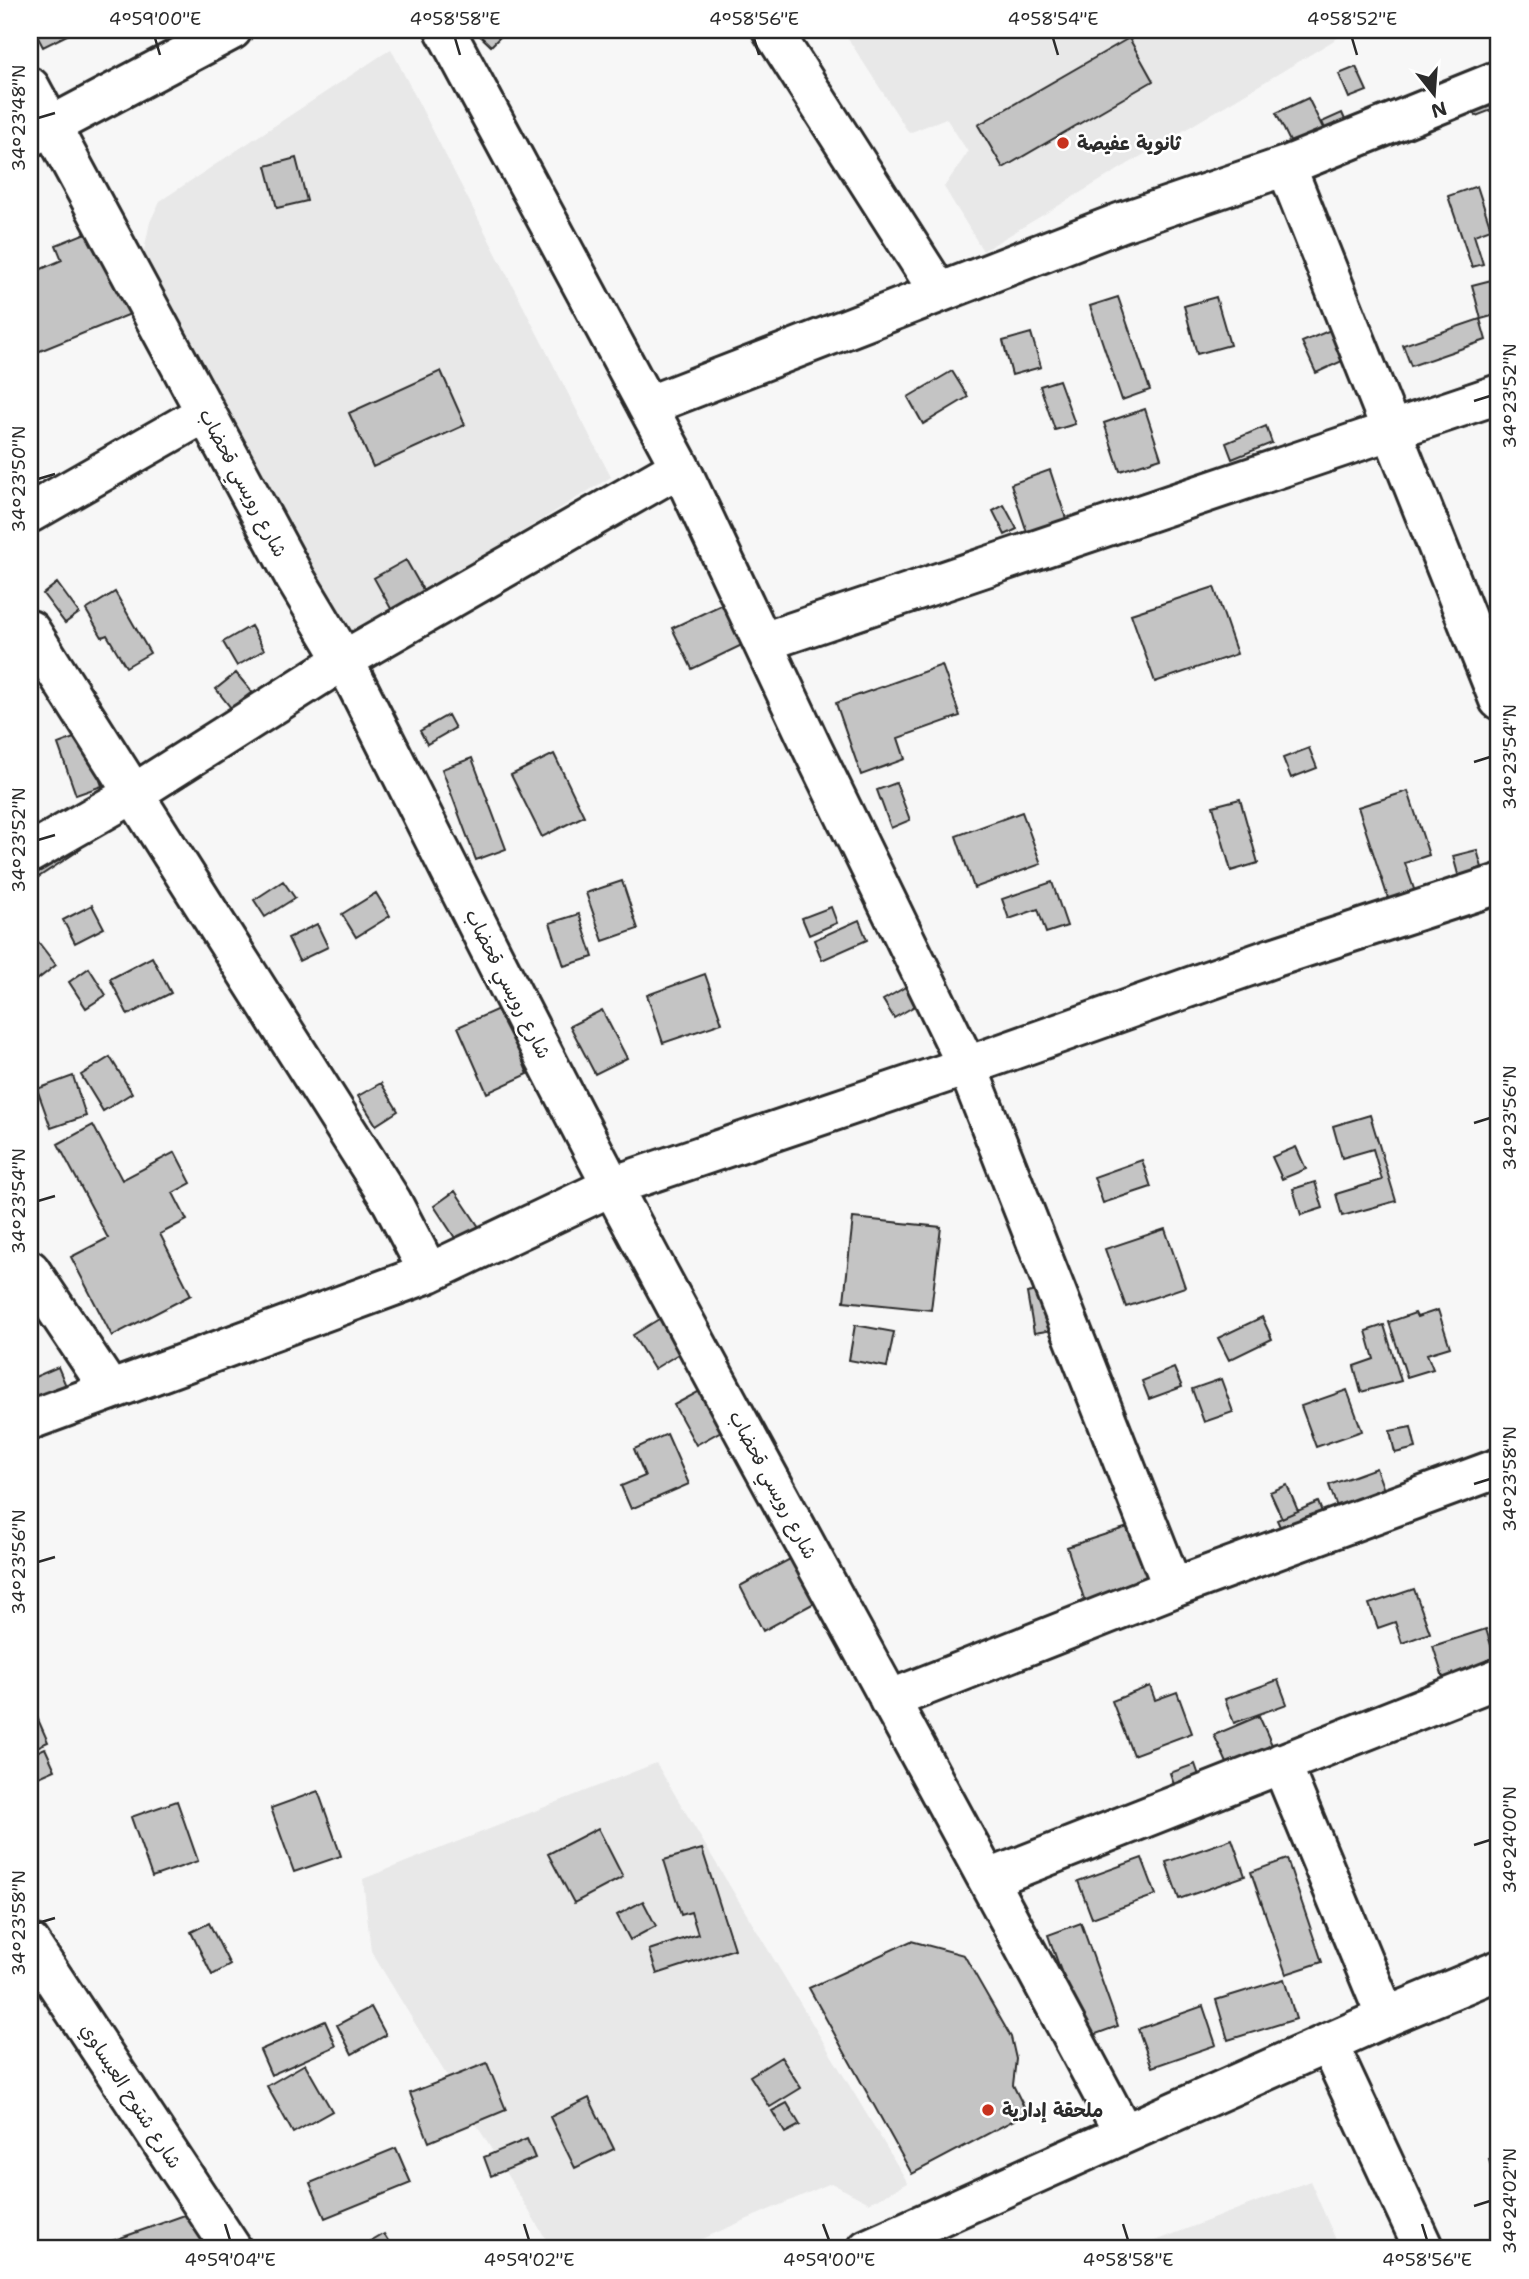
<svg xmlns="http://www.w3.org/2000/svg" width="1529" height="2279" font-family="'Shantell Sans','Playpen Sans Arabic',sans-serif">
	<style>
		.built { fill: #e8e8e8 }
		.building { fill: #c4c4c4; stroke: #2b2b2b; stroke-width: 2 }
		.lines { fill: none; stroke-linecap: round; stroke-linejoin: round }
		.minor-casing { stroke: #2b2b2b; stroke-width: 44 }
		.tertiary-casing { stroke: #2b2b2b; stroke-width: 44 }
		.minor { stroke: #fff; stroke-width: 38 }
		.tertiary { stroke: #fff; stroke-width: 38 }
		.ticks { fill: none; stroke: #2b2b2b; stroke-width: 2.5 }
		.poi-dot { fill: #c8321e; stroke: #fff; stroke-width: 2.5 }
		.labels { text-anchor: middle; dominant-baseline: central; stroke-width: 5; stroke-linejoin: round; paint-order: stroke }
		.poi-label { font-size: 19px; font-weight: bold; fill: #2b2b2b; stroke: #fff; text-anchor: start }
		.street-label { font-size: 19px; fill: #2b2b2b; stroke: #fff }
		.neatline { fill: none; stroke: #2b2b2b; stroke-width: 2.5 }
		.ticks-label { font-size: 18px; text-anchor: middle; fill: #2b2b2b }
	</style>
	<rect width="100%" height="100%" fill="#f7f7f7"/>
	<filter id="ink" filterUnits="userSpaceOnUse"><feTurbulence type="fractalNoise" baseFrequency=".0143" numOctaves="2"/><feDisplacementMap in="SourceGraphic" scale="14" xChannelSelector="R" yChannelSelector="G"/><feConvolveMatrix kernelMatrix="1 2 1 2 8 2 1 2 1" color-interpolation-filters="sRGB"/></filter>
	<g filter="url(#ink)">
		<!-- built -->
		<path class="built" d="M855,30H1351L983,251L944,187L968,152L946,118L909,133L847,37Z
			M391,49L611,477L338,645L142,260L150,222L160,201Z
			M656,1763L908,2183L869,2203L831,2183L697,2241L701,2249H552L371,1951L363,1879Z
			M1310,2181L1340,2249H1135Z"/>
		<!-- building -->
		<path class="building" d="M34,30H77L43,47Z
			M474,30H507L491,46Z
			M1129,38L1153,81L1003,168L978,125Z
			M1356,67L1367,91L1349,98L1339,74Z
			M1490,86L1497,108L1476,116L1469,94Z
			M1308,98L1329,140L1297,156L1276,113Z
			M1342,113L1350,131L1330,140L1322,122Z
			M296,158L307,201L277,208L266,166Z
			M1477,186L1491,229L1474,235L1483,264L1472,267L1448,196Z
			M88,232L97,255L107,250L133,313L30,355V274L62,260L56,245Z
			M1499,278V314L1481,319L1472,285Z
			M1118,297L1150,390L1122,400L1090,306Z
			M1216,297L1230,345L1197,354L1184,306Z
			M1480,319L1486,340L1411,366L1403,345Z
			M1340,326L1353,356L1316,373L1302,342Z
			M1031,333L1041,367L1012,375L1003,341Z
			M441,371L465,425L373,467L349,413Z
			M952,371L968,397L923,424L908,397Z
			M1059,380L1075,424L1055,430L1040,386Z
			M1145,409L1161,458L1120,471L1104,423Z
			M1266,426L1272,443L1232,459L1226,443Z
			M1050,470L1075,546L1036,559L1011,484Z
			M1004,505L1017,529L1005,535L993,511Z
			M406,560L431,604L399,623L374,578Z
			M57,583L79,613L65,623L43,594Z
			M1214,587L1237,654L1155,682L1131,614Z
			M115,592L150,653L126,667L107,635L102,637L86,610Z
			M723,604L742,645L692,669L672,628Z
			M251,626L264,650L237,666L223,642Z
			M942,665L960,716L898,738L905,759L861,775L836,703Z
			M236,673L252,692L231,708L216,689Z
			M448,715L455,728L427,744L420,731Z
			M84,734L102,786L76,795L58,744Z
			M1309,748L1317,768L1291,778L1283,758Z
			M554,754L584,816L542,837L511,775Z
			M472,758L506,849L476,860L442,769Z
			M896,783L910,820L891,828L877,790Z
			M1408,791L1429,855L1405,863L1416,895L1390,904L1358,807Z
			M1240,799L1258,863L1231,871L1213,806Z
			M1022,812L1041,864L974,888L956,836Z
			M63,823L81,849L34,880L30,873V845Z
			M1477,850L1483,871L1459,878L1453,856Z
			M283,881L295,898L265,917L254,900Z
			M622,881L638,929L603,941L586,893Z
			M1052,882L1067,926L1046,933L1038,909L1009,919L1002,899Z
			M376,893L390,916L356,937L342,914Z
			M92,905L104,928L75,943L63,920Z
			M831,907L837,923L809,935L802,918Z
			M579,914L593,957L564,966L550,923Z
			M859,920L867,940L822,960L814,940Z
			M317,924L328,947L299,961L288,938Z
			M36,939L56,965L33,983L30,979V943Z
			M152,957L171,993L128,1015L110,979Z
			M89,968L106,995L86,1008L69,982Z
			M705,974L722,1023L663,1043L647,995Z
			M909,985L920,1003L894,1018L883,1000Z
			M514,1002L538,1055L523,1062L528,1074L487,1093L458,1027Z
			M602,1010L627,1058L595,1074L570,1026Z
			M110,1057L132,1093L103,1111L81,1075Z
			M73,1076L86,1116L51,1128L37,1089Z
			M381,1083L398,1111L376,1125L358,1096Z
			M1370,1115L1396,1201L1342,1216L1336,1194L1382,1180L1373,1149L1342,1158L1333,1126Z
			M93,1125L122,1180L175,1152L191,1183L173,1193L187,1220L160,1234L191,1295L112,1336L71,1257L108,1238L58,1144Z
			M1296,1147L1306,1169L1282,1179L1272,1157Z
			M1142,1160L1151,1187L1103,1203L1094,1177Z
			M1315,1182L1323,1208L1301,1215L1293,1189Z
			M455,1191L481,1230L459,1244L434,1206Z
			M853,1218L941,1227L931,1310L844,1301Z
			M1165,1229L1185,1287L1126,1307L1105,1249Z
			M1046,1289L1053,1330L1034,1333L1027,1293Z
			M1438,1310L1450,1347L1427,1354L1433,1369L1407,1377L1389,1322L1415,1313L1417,1317Z
			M672,1311L693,1345L654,1369L633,1335Z
			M1262,1317L1272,1339L1229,1360L1218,1338Z
			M855,1325L894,1332L887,1367L849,1360Z
			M1384,1325L1401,1381L1361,1392L1354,1366L1374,1359L1366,1331Z
			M58,1367L66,1386L89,1375L78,1420L30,1442V1379Z
			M1174,1368L1182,1387L1149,1399L1142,1381Z
			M1221,1379L1233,1412L1204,1422L1192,1389Z
			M709,1386L730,1426L696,1445L674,1405Z
			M1347,1390L1362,1431L1316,1447L1301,1406Z
			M1411,1427L1416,1448L1395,1453L1390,1431Z
			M667,1434L689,1484L631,1509L621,1486L645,1476L634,1449Z
			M1376,1468L1392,1512L1345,1529L1329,1485Z
			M1287,1485L1298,1511L1282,1518L1270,1492Z
			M1318,1502L1327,1524L1287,1542L1277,1520Z
			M1152,1519L1179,1598L1093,1626L1067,1547Z
			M805,1551L829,1595L763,1631L740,1586Z
			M1414,1589L1430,1633L1402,1643L1395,1622L1378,1628L1369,1604Z
			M1486,1629L1499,1671L1453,1709L1433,1646Z
			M1278,1680L1287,1704L1234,1723L1225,1699Z
			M1150,1686L1155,1700L1177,1692L1192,1733L1133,1755L1112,1701Z
			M36,1715L48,1742L30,1750V1718Z
			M1259,1716L1277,1756L1233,1776L1214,1735Z
			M45,1748L55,1770L30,1781V1755Z
			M1195,1764L1203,1787L1178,1796L1170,1773Z
			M318,1791L341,1856L294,1872L271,1808Z
			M177,1801L198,1861L152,1877L131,1817Z
			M598,1828L623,1877L574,1903L548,1854Z
			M1232,1839L1245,1876L1179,1899L1166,1862Z
			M702,1849L734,1949L657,1974L649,1950L698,1934L691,1912L681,1915L664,1860Z
			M1142,1858L1156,1895L1092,1918L1078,1881Z
			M1287,1859L1322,1962L1286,1974L1251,1872Z
			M643,1901L656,1926L630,1940L617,1915Z
			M209,1923L230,1965L212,1975L191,1932Z
			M1081,1923L1118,2026L1085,2038L1048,1935Z
			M911,1941L964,1955L1011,2037L1016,2059L1013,2085L1027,2113L912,2174L809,1988Z
			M1284,1979L1296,2019L1228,2040L1216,2000Z
			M1203,2006L1216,2045L1152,2067L1138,2029Z
			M371,2007L386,2035L352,2054L337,2025Z
			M325,2021L336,2046L271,2075L260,2050Z
			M781,2057L801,2088L770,2107L750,2076Z
			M487,2063L506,2110L429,2142L410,2093Z
			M305,2064L332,2111L293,2133L267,2086Z
			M589,2098L614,2149L575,2168L550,2117Z
			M787,2103L800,2125L785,2133L772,2111Z
			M527,2139L535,2158L491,2176L484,2157Z
			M396,2148L411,2183L325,2218L310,2183Z
			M1499,2156V2177L1494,2178L1489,2159Z
			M193,2212L206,2249H102L101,2245Z
			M384,2234L393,2249H359Z"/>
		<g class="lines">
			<defs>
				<path id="minor" d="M445,30L680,467L812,748L967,1066L1173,1588
					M772,30L939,292
					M30,87L295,578L344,660C434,837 521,1015 614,1190C782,1506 957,1818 1124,2134
					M30,137L232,30
					M1286,166L1499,700
					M647,406L1122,222L1286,166L1499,80
					M30,513L205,413
					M30,630L392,1202L429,1273
					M763,642L1499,394
					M30,853L133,794L344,660L680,467
					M30,1270L110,1390
					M30,1420L429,1273L612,1186L967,1066L1272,958L1499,884
					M889,1700L1173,1588L1499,1468
					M1281,1763L1386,2017
					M989,1879L1499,1678
					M1328,2043L1424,2249
					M867,2249L1386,2017L1499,1970"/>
				<path id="tertiary" d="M30,1943L232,2249"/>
			</defs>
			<!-- minor casing -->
			<use href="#minor" class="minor-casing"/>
			<!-- tertiary casing -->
			<use href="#tertiary" class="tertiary-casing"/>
			<!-- minor -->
			<use href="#minor" class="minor"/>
			<!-- tertiary -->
			<use href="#tertiary" class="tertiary"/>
		</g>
	</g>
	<!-- ticks -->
	<path class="ticks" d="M155,38L160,55M455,38L460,55M754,38L759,55M1053,38L1058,55M1352,38L1357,55M38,118L55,113M1474,401L1490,396M38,479L55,474M1474,762L1490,757M38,840L55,835M1474,1123L1490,1118M38,1201L55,1196M1474,1484L1490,1479M38,1562L55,1557M1474,1845L1490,1840M38,1923L55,1918M1474,2206L1490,2201M225,2224L230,2240M524,2224L529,2240M823,2224L829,2240M1123,2224L1128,2240M1422,2224L1427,2240"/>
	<!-- markers -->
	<g class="poi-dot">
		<circle cx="1063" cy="143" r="7"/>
		<circle cx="988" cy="2110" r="7"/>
	</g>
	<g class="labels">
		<!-- poi labels -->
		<g class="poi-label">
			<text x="1077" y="143">ثانوية عفيصة</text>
			<text x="1002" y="2110">ملحقة إدارية</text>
		</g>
		<!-- street labels -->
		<g class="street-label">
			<text transform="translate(243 483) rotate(62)">شارع رويسي قحضاب</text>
			<text transform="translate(508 984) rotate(63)">شارع رويسي قحضاب</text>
			<text transform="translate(773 1485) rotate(62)">شارع رويسي قحضاب</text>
			<text transform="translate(131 2096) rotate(57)">شارع شتوح العيساوي</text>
		</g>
	</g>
	<!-- margin -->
	<rect width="1529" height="2279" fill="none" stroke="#fff" stroke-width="77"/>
	<!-- north arrow -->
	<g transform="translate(1434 94) rotate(163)" stroke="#ffffff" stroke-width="5" paint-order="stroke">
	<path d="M0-5L12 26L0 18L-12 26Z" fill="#2b2b2b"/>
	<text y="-10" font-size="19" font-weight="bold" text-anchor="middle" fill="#2b2b2b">N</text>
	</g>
	<rect x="38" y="38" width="1452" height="2202" class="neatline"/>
	<g class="ticks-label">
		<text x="155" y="25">4°59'00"E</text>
		<text x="455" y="25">4°58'58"E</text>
		<text x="754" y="25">4°58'56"E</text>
		<text x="1053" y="25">4°58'54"E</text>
		<text x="1352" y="25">4°58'52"E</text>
		<text transform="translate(19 118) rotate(-90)" y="6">34°23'48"N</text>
		<text transform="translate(1510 396) rotate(-90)" y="6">34°23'52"N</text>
		<text transform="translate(19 479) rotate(-90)" y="6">34°23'50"N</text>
		<text transform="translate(1510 757) rotate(-90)" y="6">34°23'54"N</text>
		<text transform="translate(19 840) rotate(-90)" y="6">34°23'52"N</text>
		<text transform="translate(1510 1118) rotate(-90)" y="6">34°23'56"N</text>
		<text transform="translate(19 1201) rotate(-90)" y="6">34°23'54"N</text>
		<text transform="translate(1510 1479) rotate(-90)" y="6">34°23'58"N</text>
		<text transform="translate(19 1562) rotate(-90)" y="6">34°23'56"N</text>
		<text transform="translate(1510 1840) rotate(-90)" y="6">34°24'00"N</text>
		<text transform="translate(19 1923) rotate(-90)" y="6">34°23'58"N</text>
		<text transform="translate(1510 2201) rotate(-90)" y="6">34°24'02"N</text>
		<text x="230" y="2266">4°59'04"E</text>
		<text x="529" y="2266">4°59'02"E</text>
		<text x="829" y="2266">4°59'00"E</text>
		<text x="1128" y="2266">4°58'58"E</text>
		<text x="1427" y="2266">4°58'56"E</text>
	</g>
</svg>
